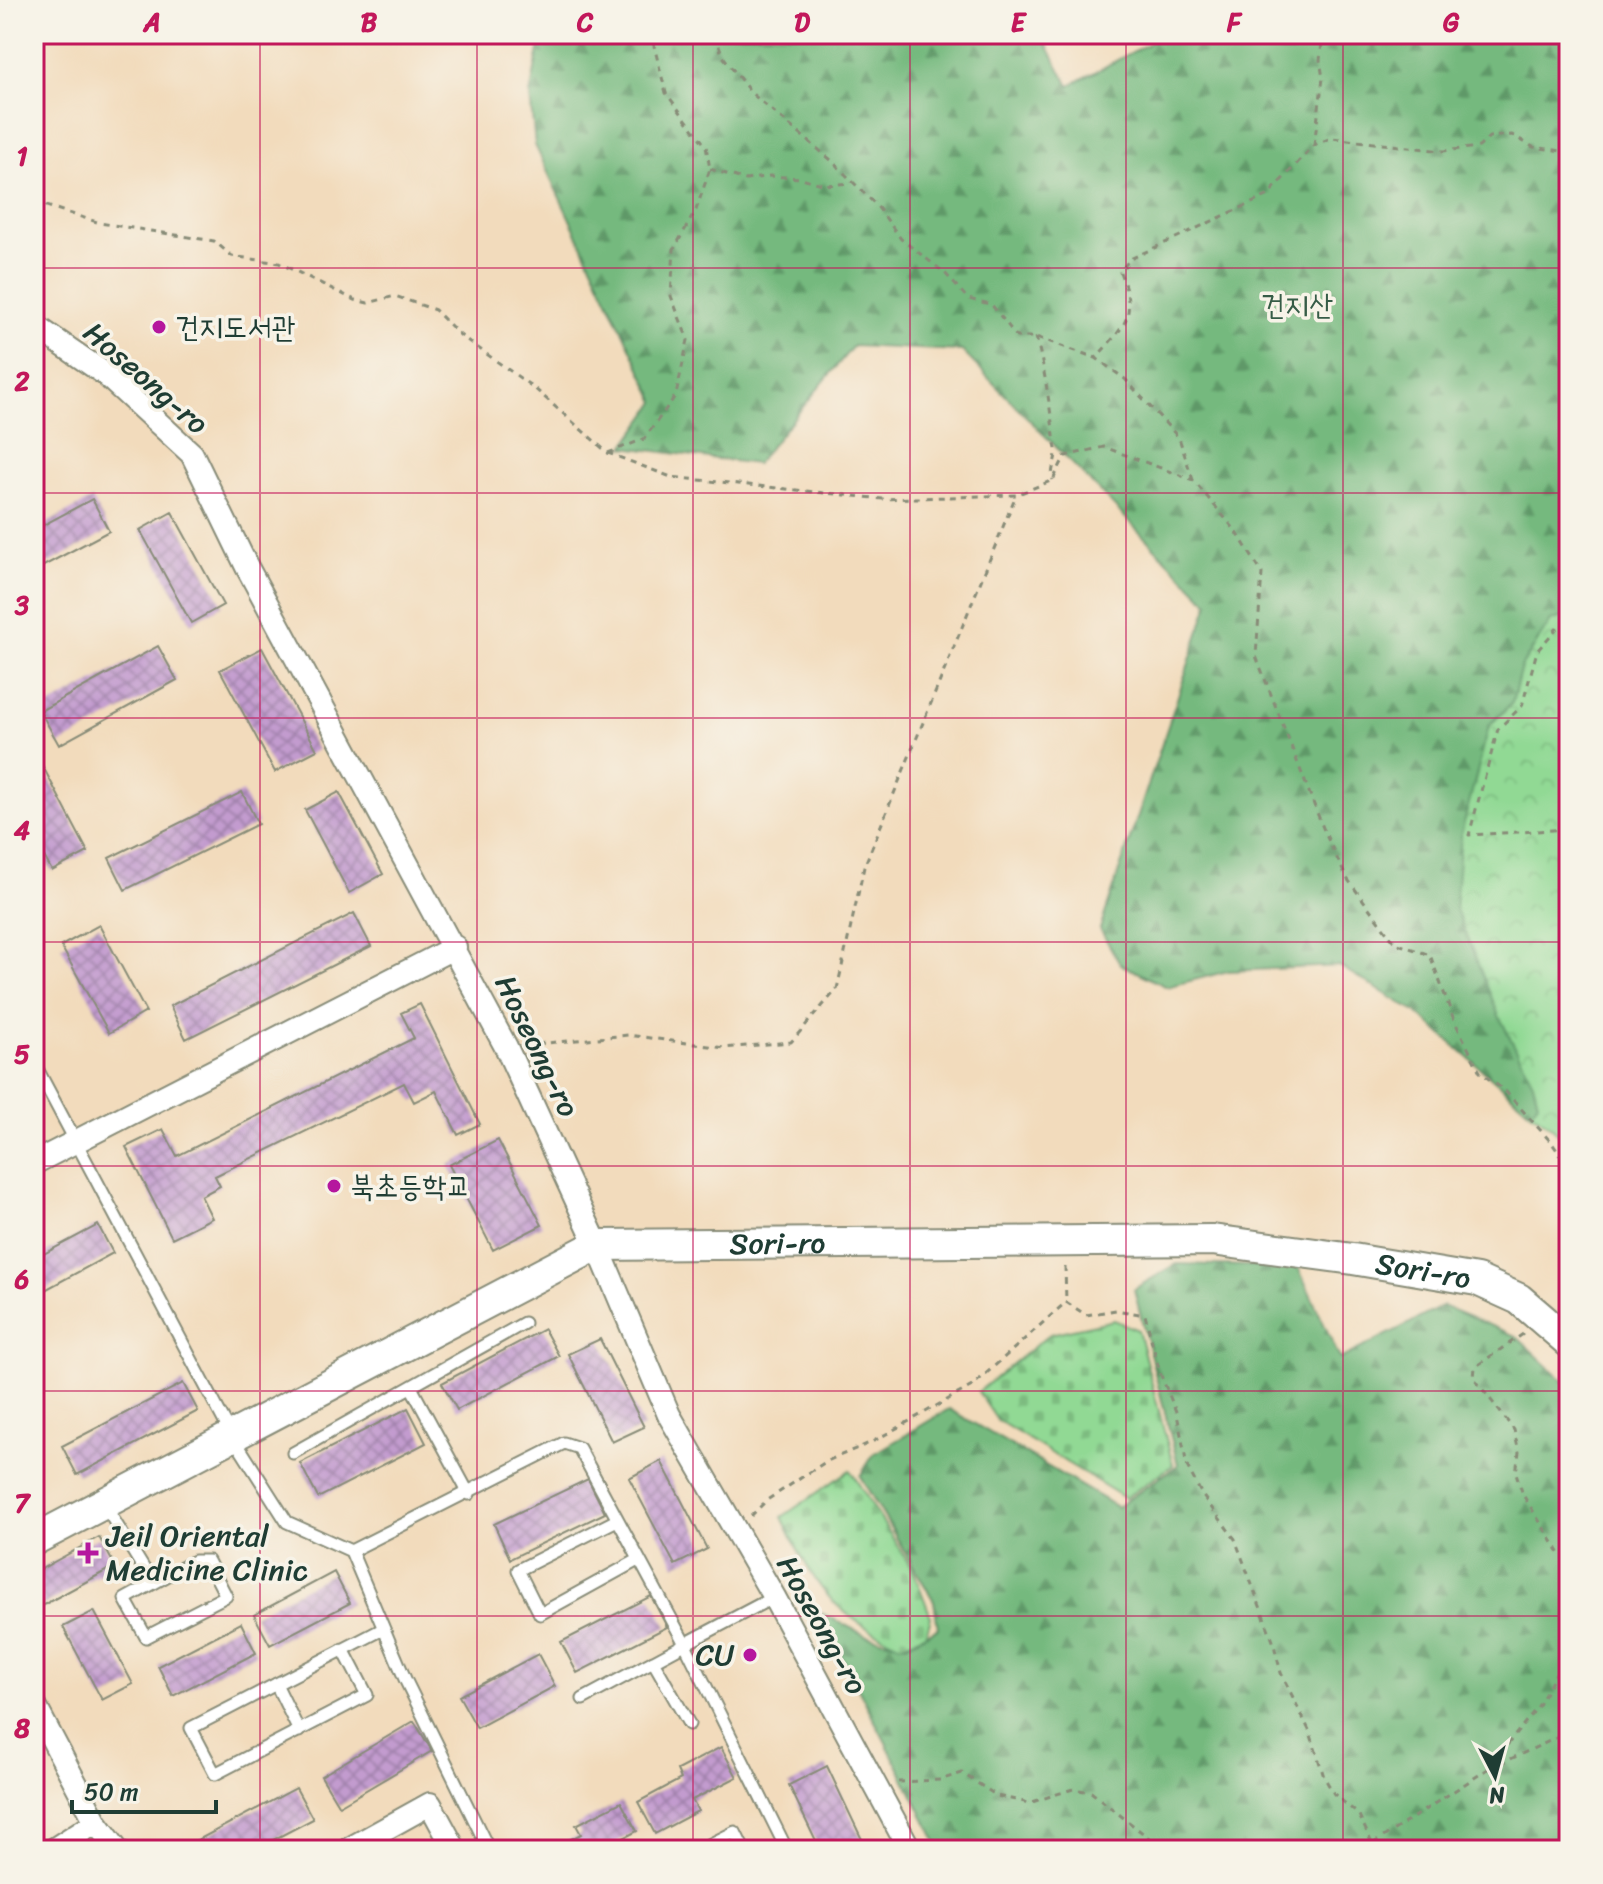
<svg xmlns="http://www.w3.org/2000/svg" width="1603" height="1884" font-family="Sriracha,'Poor Story',sans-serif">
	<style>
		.forest { fill: url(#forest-firs); stroke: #4a7b59; stroke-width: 2 }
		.cemetery { fill: url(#cemetery-stones); stroke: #588b64; stroke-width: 2 }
		.park { fill: url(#park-crowns); stroke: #588b64; stroke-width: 2 }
		.building { fill: url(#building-cross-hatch) }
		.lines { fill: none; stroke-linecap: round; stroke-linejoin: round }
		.lane-casing { stroke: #888c78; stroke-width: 15 }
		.street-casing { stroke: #888c78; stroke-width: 26 }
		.secondary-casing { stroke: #888c78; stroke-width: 34 }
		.path { stroke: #888c78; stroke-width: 3; stroke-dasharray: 6 6; stroke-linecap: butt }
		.lane { stroke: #fff; stroke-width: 11 }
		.street { stroke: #fff; stroke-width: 22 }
		.secondary { stroke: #fff; stroke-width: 30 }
		.grid { fill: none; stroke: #c2185b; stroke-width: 2; stroke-opacity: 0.55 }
		.poi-dot { fill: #b5179e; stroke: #f7f3e8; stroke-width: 3 }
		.labels { text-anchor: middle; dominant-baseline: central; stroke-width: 7; stroke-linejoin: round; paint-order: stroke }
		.park-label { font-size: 30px; fill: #365c47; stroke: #f7f3e8 }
		.poi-label { font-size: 30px; fill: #1f3d34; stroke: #f7f3e8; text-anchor: start }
		.street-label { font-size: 30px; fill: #1f3d34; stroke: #f7f3e8 }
		.neatline { fill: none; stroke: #c2185b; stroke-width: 3 }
		.grid-label { font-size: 26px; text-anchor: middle; font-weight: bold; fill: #c2185b }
	</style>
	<defs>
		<pattern id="forest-firs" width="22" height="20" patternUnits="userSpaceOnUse" patternTransform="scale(2)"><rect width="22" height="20" fill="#74b97e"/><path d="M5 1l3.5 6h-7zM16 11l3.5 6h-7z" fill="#5f9868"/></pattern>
		<pattern id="cemetery-stones" width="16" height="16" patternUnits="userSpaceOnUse" patternTransform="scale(2)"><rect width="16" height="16" fill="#91d994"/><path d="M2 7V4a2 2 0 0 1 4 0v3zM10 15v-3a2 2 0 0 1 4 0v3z" fill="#7dbb80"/></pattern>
		<pattern id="park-crowns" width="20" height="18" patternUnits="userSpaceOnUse" patternTransform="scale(2)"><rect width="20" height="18" fill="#91d994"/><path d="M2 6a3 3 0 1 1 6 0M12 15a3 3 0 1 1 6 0" fill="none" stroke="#7dbb80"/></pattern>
		<pattern id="building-cross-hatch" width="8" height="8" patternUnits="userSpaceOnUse" patternTransform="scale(2)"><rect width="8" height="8" fill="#c39bcf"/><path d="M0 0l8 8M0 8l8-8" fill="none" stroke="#9e80a9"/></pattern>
	</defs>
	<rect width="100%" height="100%" fill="#f7f3e8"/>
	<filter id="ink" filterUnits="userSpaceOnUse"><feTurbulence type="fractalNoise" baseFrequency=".0125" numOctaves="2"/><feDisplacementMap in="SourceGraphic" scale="16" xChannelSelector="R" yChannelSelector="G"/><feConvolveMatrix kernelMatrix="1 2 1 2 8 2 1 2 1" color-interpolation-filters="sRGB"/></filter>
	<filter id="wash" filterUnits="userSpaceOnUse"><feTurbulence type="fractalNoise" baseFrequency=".006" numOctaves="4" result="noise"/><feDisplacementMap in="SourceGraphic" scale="32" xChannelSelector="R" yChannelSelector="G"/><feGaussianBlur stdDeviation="1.8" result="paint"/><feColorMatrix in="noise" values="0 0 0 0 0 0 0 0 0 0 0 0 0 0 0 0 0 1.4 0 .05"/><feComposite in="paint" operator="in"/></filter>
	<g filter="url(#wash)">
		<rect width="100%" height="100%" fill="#f2dbbc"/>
		<!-- forest -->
		<path class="forest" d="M542,34H1041L1069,86L1166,34H1569V615L1551,621L1521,667L1512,703L1488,726L1533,1082L1538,1102L1531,1112L1417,1013L1339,966L1228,971L1167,987L1120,964L1100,929L1209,603L962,351L853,346L756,464L624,447L656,402L535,145L530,95Z
			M1177,1264L1298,1267L1340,1359L1443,1306L1516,1336L1569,1386V1850H941L819,1612L867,1636L906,1645L938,1628L934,1601L860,1476L874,1454L949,1409L1117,1507L1178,1465L1134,1289Z"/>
		<!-- cemetery -->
		<path class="cemetery" d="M1114,1320L1138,1330L1173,1465L1125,1498L997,1420L978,1392L1050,1334Z
			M850,1470L914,1572L931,1617L926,1634L901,1645C829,1613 815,1585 782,1517Z"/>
		<!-- park -->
		<path class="park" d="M1569,615V1146L1550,1125L1531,1112L1538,1102L1533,1082L1499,1016L1455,908L1461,834L1489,726L1512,703L1521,667L1551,621Z"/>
		<g id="blocks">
			<!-- building -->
			<path class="building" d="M92,499L109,531L34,571V530Z
				M172,512L223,605L191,623L140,530Z
				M158,646L177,680L59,745L40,711Z
				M262,648L317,750L275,772L220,670Z
				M41,763L88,852L52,871L34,838V767Z
				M242,792L258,824L125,890L109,858Z
				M339,792L383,874L349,893L305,810Z
				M354,913L371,946L186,1039L170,1006Z
				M99,925L146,1012L109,1033L61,946Z
				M420,1004L480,1124L458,1135L436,1091L414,1102L404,1083L215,1176L220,1186L201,1196L212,1218L172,1238L126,1147L163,1129L177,1156L414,1038L401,1013Z
				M498,1140L542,1225L493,1250L449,1165Z
				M98,1225L113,1253L34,1296V1259Z
				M544,1329L559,1356L457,1410L442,1383Z
				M600,1339L644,1427L612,1442L568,1354Z
				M183,1383L198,1411L77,1475L62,1446Z
				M408,1408L426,1443L318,1498L300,1463Z
				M661,1461L707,1549L675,1565L629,1478Z
				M588,1479L605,1513L510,1559L494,1524Z
				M99,1537L115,1566L34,1610V1573Z
				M334,1572L350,1603L270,1645L254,1615Z
				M651,1596L667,1627L577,1673L561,1642Z
				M94,1611L133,1684L102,1700L63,1627Z
				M241,1623L256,1653L173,1696L158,1666Z
				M538,1654L555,1686L477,1728L459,1696Z
				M414,1721L432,1751L339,1806L321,1776Z
				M721,1747L737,1777L692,1800L698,1811L655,1834L638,1802L681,1779L677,1770Z
				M827,1766L867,1850H820L789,1785Z
				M296,1788L313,1819L254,1850H200L196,1841Z
				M621,1802L637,1831L601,1850H550L581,1834L576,1825Z"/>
		</g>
	</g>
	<g filter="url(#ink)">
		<use href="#blocks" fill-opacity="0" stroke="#888c78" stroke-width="2"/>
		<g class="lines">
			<defs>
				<path id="lane" d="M34,1063L231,1434L287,1522L351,1551L405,1679L489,1850
					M411,1387L469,1494
					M293,1453L524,1323
					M105,1506L152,1582
					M617,1520L518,1570L540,1614L638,1560
					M351,1551L564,1443L579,1448L685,1644L583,1699
					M194,1561H208L226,1596L146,1637L125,1599Z
					M774,1597L685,1644L787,1850
					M343,1649L367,1695L215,1774L191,1728L383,1629
					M653,1661L689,1724
					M276,1684L299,1731
					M699,1850L735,1832L744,1850"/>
				<path id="street" d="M34,325L105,374L192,454L247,567L506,1047L597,1245L669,1415L774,1597L910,1850
					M34,1163L455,947
					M34,1704L96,1822L117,1850
					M53,1850L96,1822
					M347,1850L430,1804L455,1850"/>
				<g id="secondary">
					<path id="s1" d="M34,1540L597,1245L1212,1240L1353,1259L1477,1280L1519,1299L1569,1342"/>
				</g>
			</defs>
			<!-- lane casing -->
			<use href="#lane" class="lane-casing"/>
			<!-- street casing -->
			<use href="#street" class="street-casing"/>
			<!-- secondary casing -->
			<use href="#secondary" class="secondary-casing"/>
			<!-- path -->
			<path class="path" d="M716,34L722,55L750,92L831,160L877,206L901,239L945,273L968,299L991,304L1017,337H1036L1096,358
				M1314,145L1323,78L1320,60L1323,34
				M710,169L746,180L769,176L802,178L825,185L851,183
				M34,202L100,223L214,241L232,256L279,263L355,300L368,303L395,296L435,310L460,335L534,388L608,453L671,477L883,499L1016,495L1053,480L1065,456L1104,447L1193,480L1236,531L1262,573L1256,656L1325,833L1346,877L1395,943L1430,955L1454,1020L1480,1072L1505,1091L1552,1143L1569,1168
				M1036,337C1046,374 1050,411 1056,449C1057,460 1050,470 1053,480
				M608,453L644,439L676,395L688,340L671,296L674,249L696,210L710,169L706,146L666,93L651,34
				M1193,480L1179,438L1125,379L1096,358C1126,323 1138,318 1120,272L1130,259L1267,196L1314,145L1331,138L1443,151L1479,147L1489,137L1512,135L1533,147L1569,152
				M1569,623L1558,627L1537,651L1522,706L1498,729L1469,835L1569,829
				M526,1045L628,1035L724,1048L791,1042L837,989L864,867L1016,495
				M1065,1266L1066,1302
				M1066,1302L1086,1315L1116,1310L1145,1315L1160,1373L1177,1414L1187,1466L1202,1495L1235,1539L1273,1641L1281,1673L1310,1732L1324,1777L1334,1794L1359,1815L1375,1850
				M1523,1334L1475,1367L1474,1378L1514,1430L1519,1452L1516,1473L1523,1495L1569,1568
				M751,1516L767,1500L827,1461L872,1442L972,1386L1066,1302
				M1489,1769L1569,1732
				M898,1782L940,1780L962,1773L997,1796L1029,1803L1073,1789L1091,1792L1164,1850
				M1349,1850L1368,1844
				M1363,1850L1488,1769L1539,1705L1569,1649"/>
			<!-- lane -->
			<use href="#lane" class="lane"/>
			<!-- street -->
			<use href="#street" class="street"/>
			<!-- secondary -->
			<use href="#secondary" class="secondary"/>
		</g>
	</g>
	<!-- grid -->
	<path class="grid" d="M260,34V1850M477,34V1850M693,34V1850M910,34V1850M1126,34V1850M1343,34V1850M34,268H1569M34,493H1569M34,718H1569M34,942H1569M34,1166H1569M34,1391H1569M34,1616H1569"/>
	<!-- markers -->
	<g class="poi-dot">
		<circle cx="159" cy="327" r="8"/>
		<circle cx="334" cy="1186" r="8"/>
		<path d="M84 1541h8v8h8v8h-8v8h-8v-8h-8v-8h8z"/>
		<circle cx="750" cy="1655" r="8"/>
	</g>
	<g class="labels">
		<!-- park labels -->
		<g class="park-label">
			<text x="1297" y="305">건지산</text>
		</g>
		<!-- poi labels -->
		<g class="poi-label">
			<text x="175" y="327">건지도서관</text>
			<text x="350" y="1186">북초등학교</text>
			<text x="106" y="1536">Jeil Oriental<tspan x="106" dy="34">Medicine Clinic</tspan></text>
			<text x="734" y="1655" text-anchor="end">CU</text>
		</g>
		<!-- street labels -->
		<g class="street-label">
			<text transform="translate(146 378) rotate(41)">Hoseong-ro</text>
			<text transform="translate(537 1046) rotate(64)">Hoseong-ro</text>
			<text stroke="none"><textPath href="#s1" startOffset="816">Sori-ro</textPath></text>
			<text stroke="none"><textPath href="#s1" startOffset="1464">Sori-ro</textPath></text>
			<text transform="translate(822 1625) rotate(61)">Hoseong-ro</text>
		</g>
	</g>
	<!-- margin -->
	<rect width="1603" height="1884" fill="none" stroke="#f7f3e8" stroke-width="88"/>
	<!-- north arrow -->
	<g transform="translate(1495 1776) rotate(174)" stroke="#f7f3e8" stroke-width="6" paint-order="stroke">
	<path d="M0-6L14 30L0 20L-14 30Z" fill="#1f3d34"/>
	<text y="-12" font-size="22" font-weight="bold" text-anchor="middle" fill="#1f3d34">N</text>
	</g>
	<!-- scale -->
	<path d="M72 1800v12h144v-12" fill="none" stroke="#1f3d34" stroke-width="4"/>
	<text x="84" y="1800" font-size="24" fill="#1f3d34" stroke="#f7f3e8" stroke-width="6" paint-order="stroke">50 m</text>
	<rect x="44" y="44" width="1515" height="1796" class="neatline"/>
	<g class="grid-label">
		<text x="152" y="31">A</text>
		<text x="369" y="31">B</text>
		<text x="585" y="31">C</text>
		<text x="802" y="31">D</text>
		<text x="1018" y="31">E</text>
		<text x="1234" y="31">F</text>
		<text x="1451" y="31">G</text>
		<text x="22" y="165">1</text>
		<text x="22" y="390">2</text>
		<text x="22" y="614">3</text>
		<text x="22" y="839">4</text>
		<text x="22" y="1063">5</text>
		<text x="22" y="1288">6</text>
		<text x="22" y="1512">7</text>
		<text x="22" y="1737">8</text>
	</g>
</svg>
